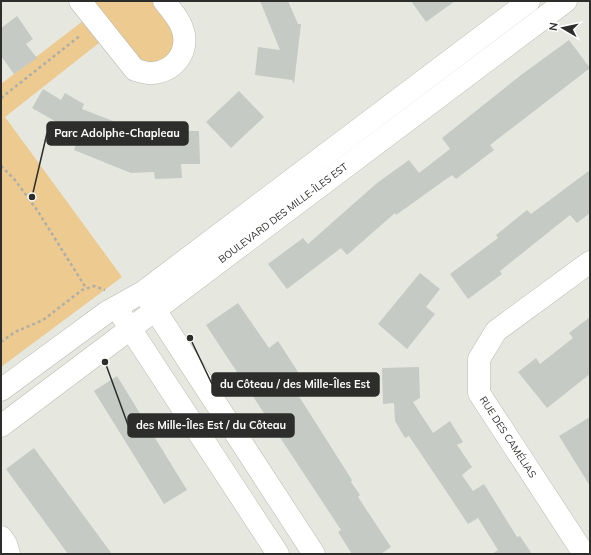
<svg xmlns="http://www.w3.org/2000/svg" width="591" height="555" font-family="Mulish,sans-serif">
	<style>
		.green { fill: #ecca90 }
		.building { fill: #c5cac4 }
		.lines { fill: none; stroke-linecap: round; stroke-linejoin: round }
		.minor-casing { stroke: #b8bab2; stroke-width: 23 }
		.tertiary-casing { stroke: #b8bab2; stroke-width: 23 }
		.path { stroke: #adafa8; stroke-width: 2.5; stroke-dasharray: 3 3; stroke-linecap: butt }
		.minor { stroke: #fff; stroke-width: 22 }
		.tertiary { stroke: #fff; stroke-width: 22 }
		.labels { text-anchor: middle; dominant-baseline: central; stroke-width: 3.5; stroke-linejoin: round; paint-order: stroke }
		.street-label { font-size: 10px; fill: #2d2e2b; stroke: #fff }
		.leader { fill: none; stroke: #2d2e2b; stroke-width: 1.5 }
		.callout-dot { fill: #2d2e2b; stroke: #fff; stroke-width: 1.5 }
		.callout { fill: #2d2e2b; stroke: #2d2e2b; stroke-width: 1.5 }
		.callout-label { font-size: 11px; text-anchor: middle; font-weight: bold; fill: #fff }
	</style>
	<rect width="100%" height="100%" fill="#e6e8e0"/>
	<!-- green -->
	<path class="green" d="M80,1H164L184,35L152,73Z
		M88,17L104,39L5,117L122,277L1,367V84Z"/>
	<!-- building -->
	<path class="building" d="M260,1H288L298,24H301L294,84L292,80L255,75L258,47L280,50Z
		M411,1H455L426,22Z
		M17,16L33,39L26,44L37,58L14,74L1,56V28Z
		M569,40L590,68L490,145L494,150L456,179L452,175L396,215L395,213L347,255L341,248L287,289L268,264L303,238L308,244L377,183L409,160L419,173L450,149L442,138L521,75Z
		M43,89L61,100L65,93L84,104L82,109L113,121L108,135L132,145L174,144V131H199L200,164H181L182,178L155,179L154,172L131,173L74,150L79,135L32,108Z
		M239,91L264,117L231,148L206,122Z
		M590,170V213L577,223L570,215L500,271L502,274L468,299L450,274L498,238L496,235L527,210L531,214Z
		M420,273L440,289L426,307L435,314L407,349L378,324Z
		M238,303L269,348L278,341L298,372L288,379L352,480L351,482L360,495L358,497L391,547L381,554H352L338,532L341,530L206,325Z
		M590,317V374L547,408L518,372L536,358L540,364L573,338L569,333Z
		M419,367L420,398L413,402L433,433L450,421L463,442L457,445L472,467L462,475L473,491L484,484L517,537L520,536L532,554H492L498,550L478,518L468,524L409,436L405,438L395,421L394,403L383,404L382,368Z
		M117,376L187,490L164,504L94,391Z
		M590,417V486L559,436Z
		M34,448L112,554H68L6,469Z"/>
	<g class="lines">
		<defs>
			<path id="minor" d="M80,1L135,70C140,71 147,74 153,73C173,71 187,55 184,35C182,22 172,11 164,1
				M1,537L6,544L9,554
				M584,554L479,393V359L496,331L590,262"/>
			<path id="tertiary" d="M146,296L314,554
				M122,316L278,554
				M1,390L107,312L143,292L529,1
				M1,426L566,1"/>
		</defs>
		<!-- minor casing -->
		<use href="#minor" class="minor-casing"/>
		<!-- tertiary casing -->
		<use href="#tertiary" class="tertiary-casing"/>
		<!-- path -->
		<path class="path" d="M1,98L81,35
			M1,166L15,180L37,210L86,288
			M1,342L15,332L43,320L82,290L94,286L105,290"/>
		<!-- minor -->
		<use href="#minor" class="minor"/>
		<!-- tertiary -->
		<use href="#tertiary" class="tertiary"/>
	</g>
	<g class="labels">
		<!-- street labels -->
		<g class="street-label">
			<text transform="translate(283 213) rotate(-37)">BOULEVARD DES MILLE-ÎLES EST</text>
			<text transform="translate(508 437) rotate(57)">RUE DES CAMÉLIAS</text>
		</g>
	</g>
	<!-- callouts -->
	<path class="leader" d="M32 197L47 133M190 338L212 384M105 362L128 425"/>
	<g class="callout-dot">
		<circle cx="32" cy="197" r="4"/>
		<circle cx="190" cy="338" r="4"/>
		<circle cx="105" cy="362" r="4"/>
	</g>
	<g class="callout">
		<rect x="47" y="122" width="141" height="23" rx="4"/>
		<rect x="212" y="373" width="167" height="23" rx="4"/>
		<rect x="128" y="414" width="166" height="23" rx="4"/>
	</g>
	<g class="callout-label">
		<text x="117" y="137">Parc Adolphe-Chapleau</text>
		<text x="295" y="388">du Côteau / des Mille-Îles Est</text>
		<text x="211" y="429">des Mille-Îles Est / du Côteau</text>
	</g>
	<!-- border -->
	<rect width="591" height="555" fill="none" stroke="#2d2e2b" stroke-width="4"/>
	<!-- north arrow -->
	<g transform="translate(563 28) rotate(279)" stroke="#ffffff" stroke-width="3" paint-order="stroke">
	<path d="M0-3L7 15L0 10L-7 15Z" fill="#2d2e2b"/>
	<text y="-6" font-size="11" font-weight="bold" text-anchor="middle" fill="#2d2e2b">N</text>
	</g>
</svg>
